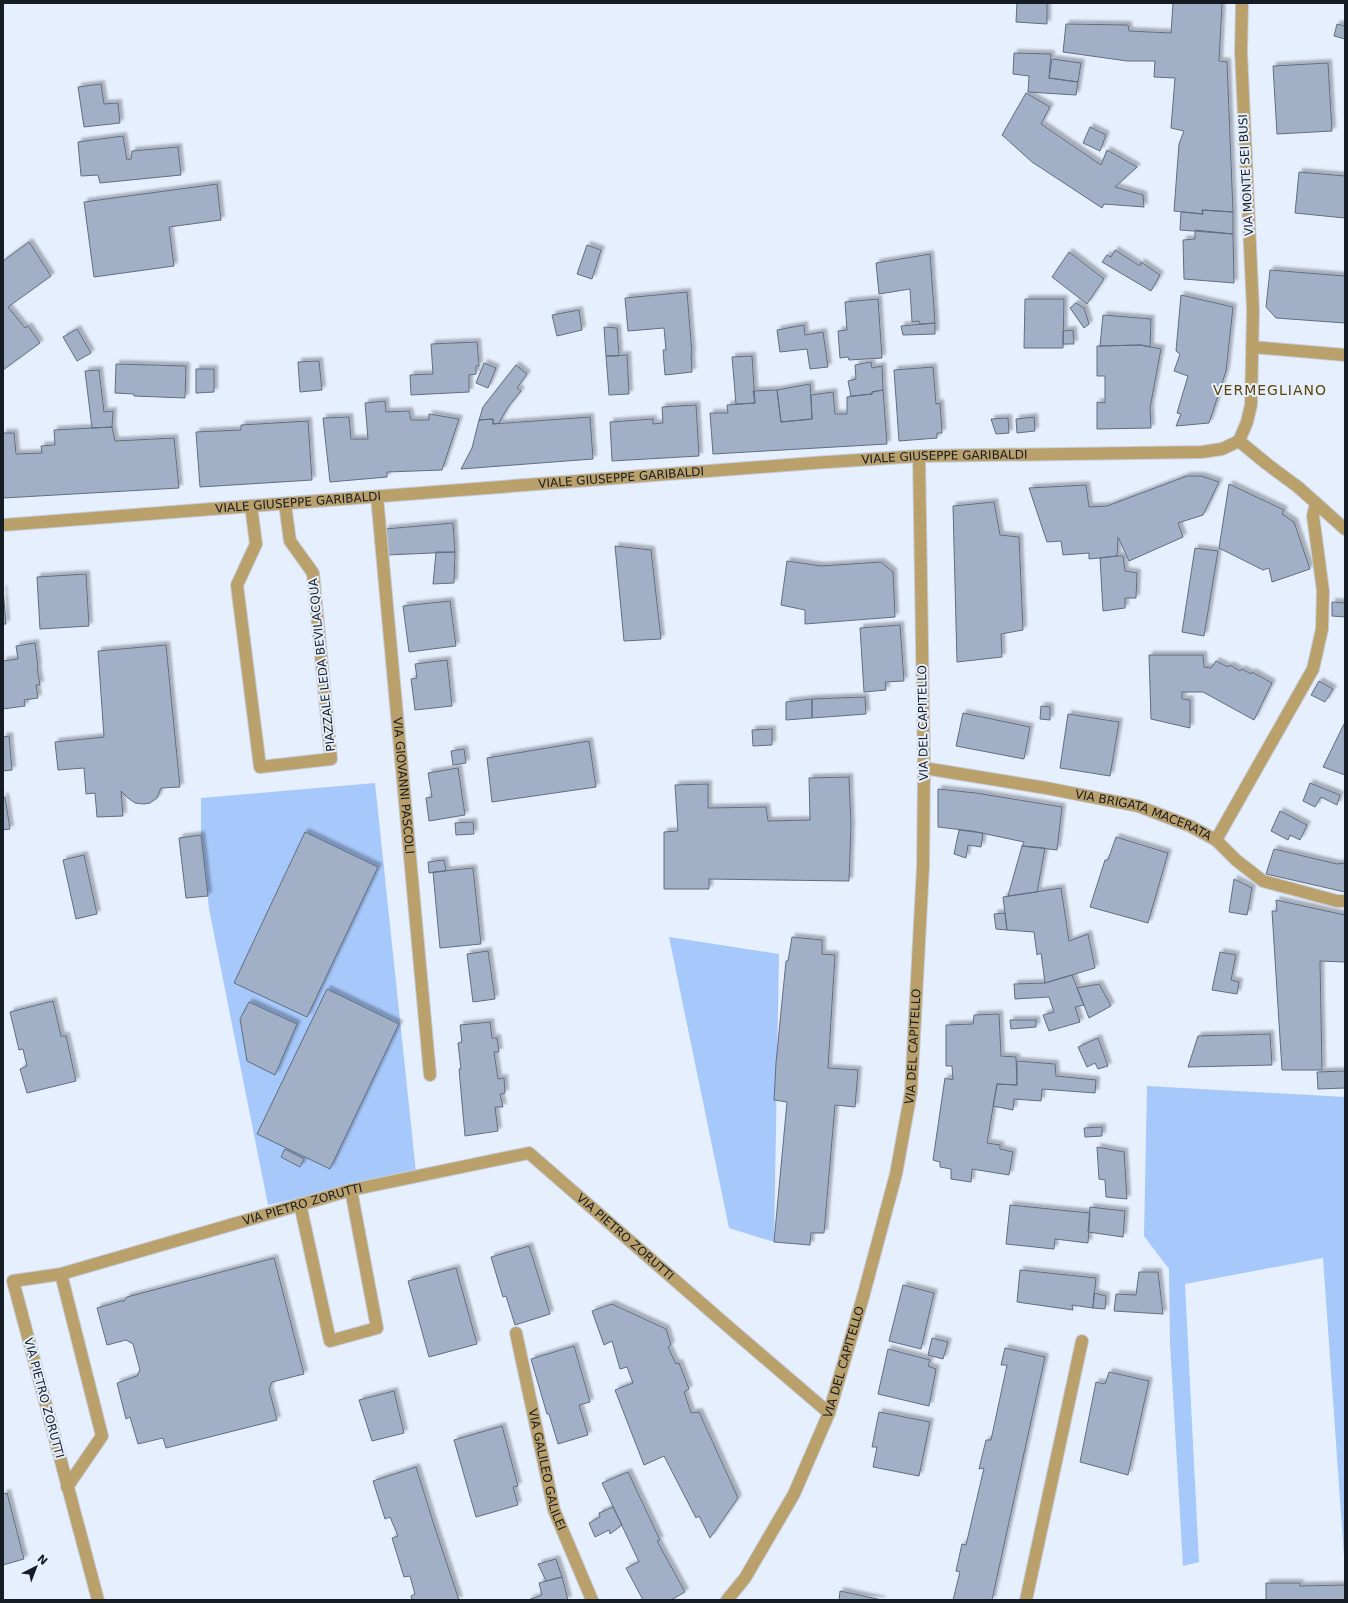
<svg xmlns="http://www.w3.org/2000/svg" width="1348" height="1603" font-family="'DejaVu Sans',sans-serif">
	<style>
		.green { fill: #a7c8fb }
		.building { fill: #a1b0c6; stroke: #606e82; filter: url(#shadow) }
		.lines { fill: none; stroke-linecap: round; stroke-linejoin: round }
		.minor-casing { stroke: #c5cddb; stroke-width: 14 }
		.minor { stroke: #baa06b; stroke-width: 12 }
		.labels { text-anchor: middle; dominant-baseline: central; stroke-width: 4; stroke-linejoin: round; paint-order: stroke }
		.street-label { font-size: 12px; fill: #161c24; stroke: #e6effe }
		.quarter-label { font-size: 14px; letter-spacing: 1px; fill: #5c4304; stroke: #e6effe }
	</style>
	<defs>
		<filter id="shadow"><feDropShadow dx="3.5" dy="-3.5" stdDeviation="1" flood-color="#0004"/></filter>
	</defs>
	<rect width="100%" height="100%" fill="#e6effe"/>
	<!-- green -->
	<path class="green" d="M375,783L416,1172L268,1205L209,909L201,834V798Z
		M669,937L779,954L774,1242L729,1228Z
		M1147,1086L1345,1097V1556H1344L1323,1258L1185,1284L1199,1562L1183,1566L1170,1343L1169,1269L1144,1236Z"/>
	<!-- building -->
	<path class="building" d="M1017,3H1047V24L1016,22Z
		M1173,3H1222L1219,61L1227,62L1233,212L1202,210L1203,214L1174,211L1179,144L1184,131L1171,128L1175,78L1154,77L1155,61H1127L1063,52L1066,24L1128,25L1129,31L1171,33Z
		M1337,24L1345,26V39L1334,36Z
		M1014,53L1051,54L1049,78L1078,82L1076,95L1028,92L1029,76L1013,74Z
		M1052,59L1081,63L1078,82L1049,78Z
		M1328,63L1332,131L1277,134L1273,66Z
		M101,84L104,104L118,103L120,123L84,127L78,87Z
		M1026,93L1050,107L1041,124L1101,165L1107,150L1137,167L1115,187L1143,195L1144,207L1104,204L1102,208L1032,162L1002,135Z
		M1090,127L1106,135L1100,151L1083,143Z
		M123,136L127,160L131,159L132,151L178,147L181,175L100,183L98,175L81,176L78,142Z
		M1299,172L1345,176V218L1295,213Z
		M217,184L221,220L169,227L174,266L94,277L84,202Z
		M1202,210L1233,212V234L1180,230L1181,212L1203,214Z
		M1195,230L1233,234L1234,283L1184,279L1183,240L1195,239Z
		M29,242L51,276L8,307L25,328L28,326L40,343L3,370V261Z
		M587,245L601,250L592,279L577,274Z
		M1115,250L1140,266L1141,262L1160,275L1151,291L1102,262L1107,255L1111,257Z
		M1069,252L1104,279L1087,304L1052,277Z
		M930,254L935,323L920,324L919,321L912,322L910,289L879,294L876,263Z
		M1270,270L1345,276V323L1276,318L1266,307Z
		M687,292L692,354H691L692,372L665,375L663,350H666L664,328L628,331L625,298Z
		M1181,295L1233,307L1226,371L1209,423L1176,426L1181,414L1177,413L1188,376L1174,371L1180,354L1176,351Z
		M878,299L882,358L849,360L848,357L840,358L838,331L847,330L845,302Z
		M1025,299H1064L1063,348H1024Z
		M1076,303L1084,308L1089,324L1084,328L1070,308Z
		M579,310L582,330L557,336L552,315Z
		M1103,315L1151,319L1150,347L1141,345L1100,346Z
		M935,323V334L903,335L901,326Z
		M804,325L805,335L823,332L828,367L810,369L807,349L780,352L777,330Z
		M604,327L617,328L619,356H606Z
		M77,329L91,353L77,361L63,337Z
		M1073,330L1074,344H1063V331Z
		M477,342L479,366H476V374L469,375V392L411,395L410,375L433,374L431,344Z
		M1141,345L1161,349L1150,408L1151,428L1097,429V402L1105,403V376H1097V346Z
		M627,355L629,394L609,395L606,356Z
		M752,356L755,403L736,404L732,357Z
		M319,361L322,390L300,392L298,362Z
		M871,362L872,368L882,366L883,390L872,392V394L851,396L848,381L856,379L855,365Z
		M484,363L496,368L488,388L476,383Z
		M116,364L186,366L185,398L134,396V394L115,393Z
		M516,365L527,374L517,388L521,391L508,407L499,423L493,424V419L479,420L483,407Z
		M933,367L936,404L940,403L942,433H937V438L899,441L894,370Z
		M196,369H214V392L196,393Z
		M99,370L104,412L113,411L112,427L92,428L85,371Z
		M810,384L812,419L781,422L777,390Z
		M777,390L781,422L812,419L811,395L833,392L835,414H847V397L872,394V392L883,390L887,444L713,454L710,413H728L727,405L755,403L753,391Z
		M385,401L386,412L409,411L411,420H429V414L459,419L442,470L387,472V477L330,482L323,418L349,417L351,439H368L365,403Z
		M696,405L699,456L612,461L610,422L653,419V424L663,423L662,407Z
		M590,417L593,459L461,469L472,448L479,420L493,419V424Z
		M1034,417L1035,431L1017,433L1016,419Z
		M1008,418L1009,433L996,434L991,419Z
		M308,421L312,480L200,487L196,432L241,430V425Z
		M112,427L115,441L174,438L179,488L3,498V433H14L16,454L42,453L41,446L55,445L54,430Z
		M1187,476H1201L1219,482L1203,515L1178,523L1183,537L1129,561L1118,537L1117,556L1089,559V553L1063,555L1061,541L1047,542L1029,488L1086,485L1089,507L1107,506Z
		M1229,484L1284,510L1282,514L1294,522L1310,569L1272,582L1269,568L1263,570L1219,548Z
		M994,502L1000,535L1019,537L1023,630L1001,634L1002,657L957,662L953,506Z
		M453,523L455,552L387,555L385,529Z
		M615,546L651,550L661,639L624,641Z
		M1195,548L1218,551L1204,636L1182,632Z
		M436,552H455L454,583L433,584Z
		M1117,556H1123L1125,571L1137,573L1136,598H1125V608L1103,611L1100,558Z
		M787,561L821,566L881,562L893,572L895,617L805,624V610L781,605Z
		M86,574L89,626L40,629L37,577Z
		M3,589L6,624H3Z
		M450,601L456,646L409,652L403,606Z
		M1332,602L1345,603V617L1332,616Z
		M900,625L904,681L885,682L886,690L864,692L860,628Z
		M35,643L38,667L37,668L40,685H36L38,698L24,700L25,706L3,709V661L18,659L16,646Z
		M166,645L180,787L161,788L157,798L150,803L144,804L135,803L128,798L121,791L123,816L97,817L95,793L86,794L84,768L58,770L55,742L104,737L98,651Z
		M1149,655H1203L1204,667L1211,668L1216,661L1228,667L1230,665L1240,671L1242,669L1251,674L1252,672L1272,683L1254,720L1203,692H1182V699L1190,700V728L1151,719Z
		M447,660L452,706L415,710L411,679L417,678L415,664Z
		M1319,681L1333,689L1325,702L1311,695Z
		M865,697L866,714L812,718V699Z
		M812,699V718L786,720V702Z
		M1041,706L1050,707V720L1040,719Z
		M963,713L1030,727L1024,759L956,746Z
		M1068,714L1119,722L1110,776L1060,768Z
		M1344,724H1345V775L1323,767Z
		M772,729V745L753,746L752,730Z
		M9,736L12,770L3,771V737Z
		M589,741L596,787L492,802L487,758Z
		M464,749L466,763L453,765L451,751Z
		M458,768L465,815L429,821L426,798L432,797L428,773Z
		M849,777L851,825L849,881L709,879V889H664V832L678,831L675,785L708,784V808L766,807L768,821L810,820L809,778Z
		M1310,783L1340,795L1337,805L1321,797L1315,807L1303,801Z
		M938,789L976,793L1062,807L1057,850L1022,846L1024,842L972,831L938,827Z
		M3,797H5L10,829L3,830Z
		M1280,811L1307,825L1300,840L1290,835L1288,840L1271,831Z
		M473,822L474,834L456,835L455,823Z
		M959,830L983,833L981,847L968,845L966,858L954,854Z
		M305,832L378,867L307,1017L234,983Z
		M201,835L208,896L186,898L179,838Z
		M1116,837L1168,853L1148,923L1090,907L1105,860H1108Z
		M1022,846L1045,848L1037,892L1008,896Z
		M1274,849L1337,864L1345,863V892L1266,874Z
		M84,855L97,914L76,919L63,860Z
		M444,860L446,871L429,873L428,862Z
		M473,868L481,944L440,948L433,872Z
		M1234,879L1252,888L1247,915L1229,912Z
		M1061,888L1069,941L1088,934L1095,968L1045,983L1041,953L1037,955L1034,932L1007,930L1003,897Z
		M1276,900L1345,915V962L1320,961L1322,1070H1282L1272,911H1277Z
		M1005,913L1007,930L996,929L994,914Z
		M792,937L822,940V954L835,955L828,1068L858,1070L855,1107L835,1105L824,1233H811L810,1245L774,1242L787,1102L774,1100L776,1063L786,961H788Z
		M488,951L495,999L473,1002L467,954Z
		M1220,952L1236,955L1231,980L1239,982L1237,994L1212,990Z
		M1072,975L1084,1005L1075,1007L1080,1022L1049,1031L1043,1015L1054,1012L1049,997L1015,999L1014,984L1045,983Z
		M1099,984L1111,1006L1089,1018L1077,988Z
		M327,989L399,1024L330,1169L257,1134Z
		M53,1001L61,1036H66L76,1081L27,1093L20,1069L27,1066L23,1049L19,1050L10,1012Z
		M249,1002L297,1024L275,1075L247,1061L240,1019Z
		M999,1014L1001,1056L1016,1057L1017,1085L997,1084L987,1143L1000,1145V1149L1013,1152L1009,1175L972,1169L971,1182L951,1179V1169L940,1167V1162L933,1160L945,1078L953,1080L952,1066H946V1025L973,1024L974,1015Z
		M1010,1020H1036V1027L1011,1029Z
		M490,1022L492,1038H497L499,1052H494L498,1079L504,1078L505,1093L500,1094L503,1107H495L498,1131L465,1136L459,1069H461L458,1043L462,1042L460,1025Z
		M1270,1034L1272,1065L1188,1067L1198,1036Z
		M1098,1038L1108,1066L1098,1069L1095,1063L1087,1067L1078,1047Z
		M1017,1061L1055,1064L1056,1076L1096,1080L1095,1093L1042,1089L1041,1101L1014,1099L1013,1110L993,1106L997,1084L1017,1085Z
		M1345,1071V1088L1318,1089L1317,1072Z
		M1102,1127V1136L1085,1137L1084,1128Z
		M1097,1147L1124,1152L1127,1199L1106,1197L1105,1180L1099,1179Z
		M285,1149L304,1159L300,1167L281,1157Z
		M1010,1205L1090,1213L1088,1243L1055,1239L1054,1249L1006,1244Z
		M1090,1207L1125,1211L1123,1237L1088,1232Z
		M529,1246L550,1314L515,1325L506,1296L503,1297L491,1257Z
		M274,1258L304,1374L272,1382L269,1389L277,1420L166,1448L163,1438L138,1444L130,1417L126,1419L117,1383L137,1376L140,1370L133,1344L126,1340L107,1345L97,1308L121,1301H124L127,1297Z
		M456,1268L477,1344L429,1357L408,1281Z
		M1020,1270L1096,1278L1093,1308L1072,1305L1073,1310L1017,1302Z
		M1139,1272H1158L1163,1314L1114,1311L1116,1294L1136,1295Z
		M903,1285L934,1293L921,1349L889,1341Z
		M1094,1293L1106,1296L1105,1309L1093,1308Z
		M612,1304L666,1329L671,1345L668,1347L676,1364L679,1363L689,1389L684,1392L691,1413L699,1412L738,1498L710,1538L699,1516L696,1518L664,1456L644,1465L615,1390L633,1383L627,1367L620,1369L612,1341L604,1345L592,1311Z
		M932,1338L948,1342L943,1359L928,1355Z
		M574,1346L590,1402L579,1405L588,1435L558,1444L549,1414H547L531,1359Z
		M1005,1348L1045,1357L992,1600H953L960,1572L956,1571L962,1544L966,1545L984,1468L979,1469L986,1440H991L1007,1365H1001Z
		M888,1349L930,1360L928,1366L936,1369L929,1406L878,1394Z
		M1109,1372L1149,1381L1128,1475L1080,1462L1096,1382L1105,1384Z
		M394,1391L404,1433L372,1441L359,1400Z
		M879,1412L930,1422L919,1476L873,1467L877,1447H872Z
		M502,1426L518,1486L513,1487L518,1505L476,1517L454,1440Z
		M416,1467L434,1525L459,1600H412L411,1596L415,1594L410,1576L404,1577L392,1538L398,1536L390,1517L385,1519L373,1481Z
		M628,1472L660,1540L657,1541L685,1592L671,1600H643L626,1568L639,1562L602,1483Z
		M7,1493L24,1559L3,1565V1494Z
		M613,1507L622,1525L610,1534L609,1530L595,1537L589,1523L600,1517L599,1513Z
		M556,1559L562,1577L546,1581L538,1564Z
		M562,1577L568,1600H528L542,1595L539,1583Z
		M1266,1583H1300V1586L1345,1585V1600H1266Z
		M840,1591L882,1600H839Z"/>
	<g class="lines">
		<defs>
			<g id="minor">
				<path d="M1252,347L1345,355"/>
				<path d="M1239,441L1247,422L1251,405L1253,310L1241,52L1242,3"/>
				<path d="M1239,441L1267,464L1298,487L1345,529"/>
				<path id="s1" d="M377,497L430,1075"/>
				<path d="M251,506L256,544L237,585L260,767L331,759L313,573L290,541L285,504"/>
				<path id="s2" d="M3,525L813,463L919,456L1202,452L1222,449L1239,441"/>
				<path id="s3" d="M924,768L1046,788L1138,806L1190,826L1216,840L1236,860L1263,881L1337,901H1345"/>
				<path d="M1216,840L1313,669L1322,629L1323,591L1313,516L1316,503"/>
				<path d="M300,1204L330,1341L377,1328L351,1190"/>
				<path d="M61,1274L102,1436L67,1487"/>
				<path id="s4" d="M516,1333L554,1510L592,1600"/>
				<path id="s5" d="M98,1600L13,1281L61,1274L351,1190L529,1153L731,1329L829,1413"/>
				<path id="s6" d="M727,1600L745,1578L794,1494L829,1413L863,1297L896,1174L911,1092L923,867L924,768L919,456"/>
				<path d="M1026,1600L1082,1341"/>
			</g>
		</defs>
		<!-- minor casing -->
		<use href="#minor" class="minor-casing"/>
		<!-- minor -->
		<use href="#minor" class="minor"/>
	</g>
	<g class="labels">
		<!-- street labels -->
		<g class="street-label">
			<text transform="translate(1246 175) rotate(-93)">VIA MONTE SEI BUSI</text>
			<text stroke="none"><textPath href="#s2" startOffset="944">VIALE GIUSEPPE GARIBALDI</textPath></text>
			<text stroke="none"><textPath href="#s2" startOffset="620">VIALE GIUSEPPE GARIBALDI</textPath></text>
			<text stroke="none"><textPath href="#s2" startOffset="296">VIALE GIUSEPPE GARIBALDI</textPath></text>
			<text transform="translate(322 665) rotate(-96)">PIAZZALE LEDA BEVILACQUA</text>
			<text transform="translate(923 723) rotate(-91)">VIA DEL CAPITELLO</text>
			<text stroke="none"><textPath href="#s1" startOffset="290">VIA GIOVANNI PASCOLI</textPath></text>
			<text stroke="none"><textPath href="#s3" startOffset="225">VIA BRIGATA MACERATA</textPath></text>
			<text stroke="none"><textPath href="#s6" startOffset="591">VIA DEL CAPITELLO</textPath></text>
			<text stroke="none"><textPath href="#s5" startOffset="630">VIA PIETRO ZORUTTI</textPath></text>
			<text stroke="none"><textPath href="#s5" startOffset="990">VIA PIETRO ZORUTTI</textPath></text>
			<text stroke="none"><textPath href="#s6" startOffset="267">VIA DEL CAPITELLO</textPath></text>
			<text transform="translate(44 1398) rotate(75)">VIA PIETRO ZORUTTI</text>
			<text stroke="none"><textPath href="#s4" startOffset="140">VIA GALILEO GALILEI</textPath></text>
		</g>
		<!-- quarter labels -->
		<g class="quarter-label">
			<text x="1270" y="390">VERMEGLIANO</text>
		</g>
	</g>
	<!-- border -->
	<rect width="1348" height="1603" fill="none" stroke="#161c24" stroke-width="8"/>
	<!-- north arrow -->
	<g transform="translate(36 1567) rotate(42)" stroke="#e6effe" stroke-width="3" paint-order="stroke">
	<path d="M0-3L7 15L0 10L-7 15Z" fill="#161c24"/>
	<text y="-6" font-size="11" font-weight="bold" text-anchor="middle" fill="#161c24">N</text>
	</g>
</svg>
